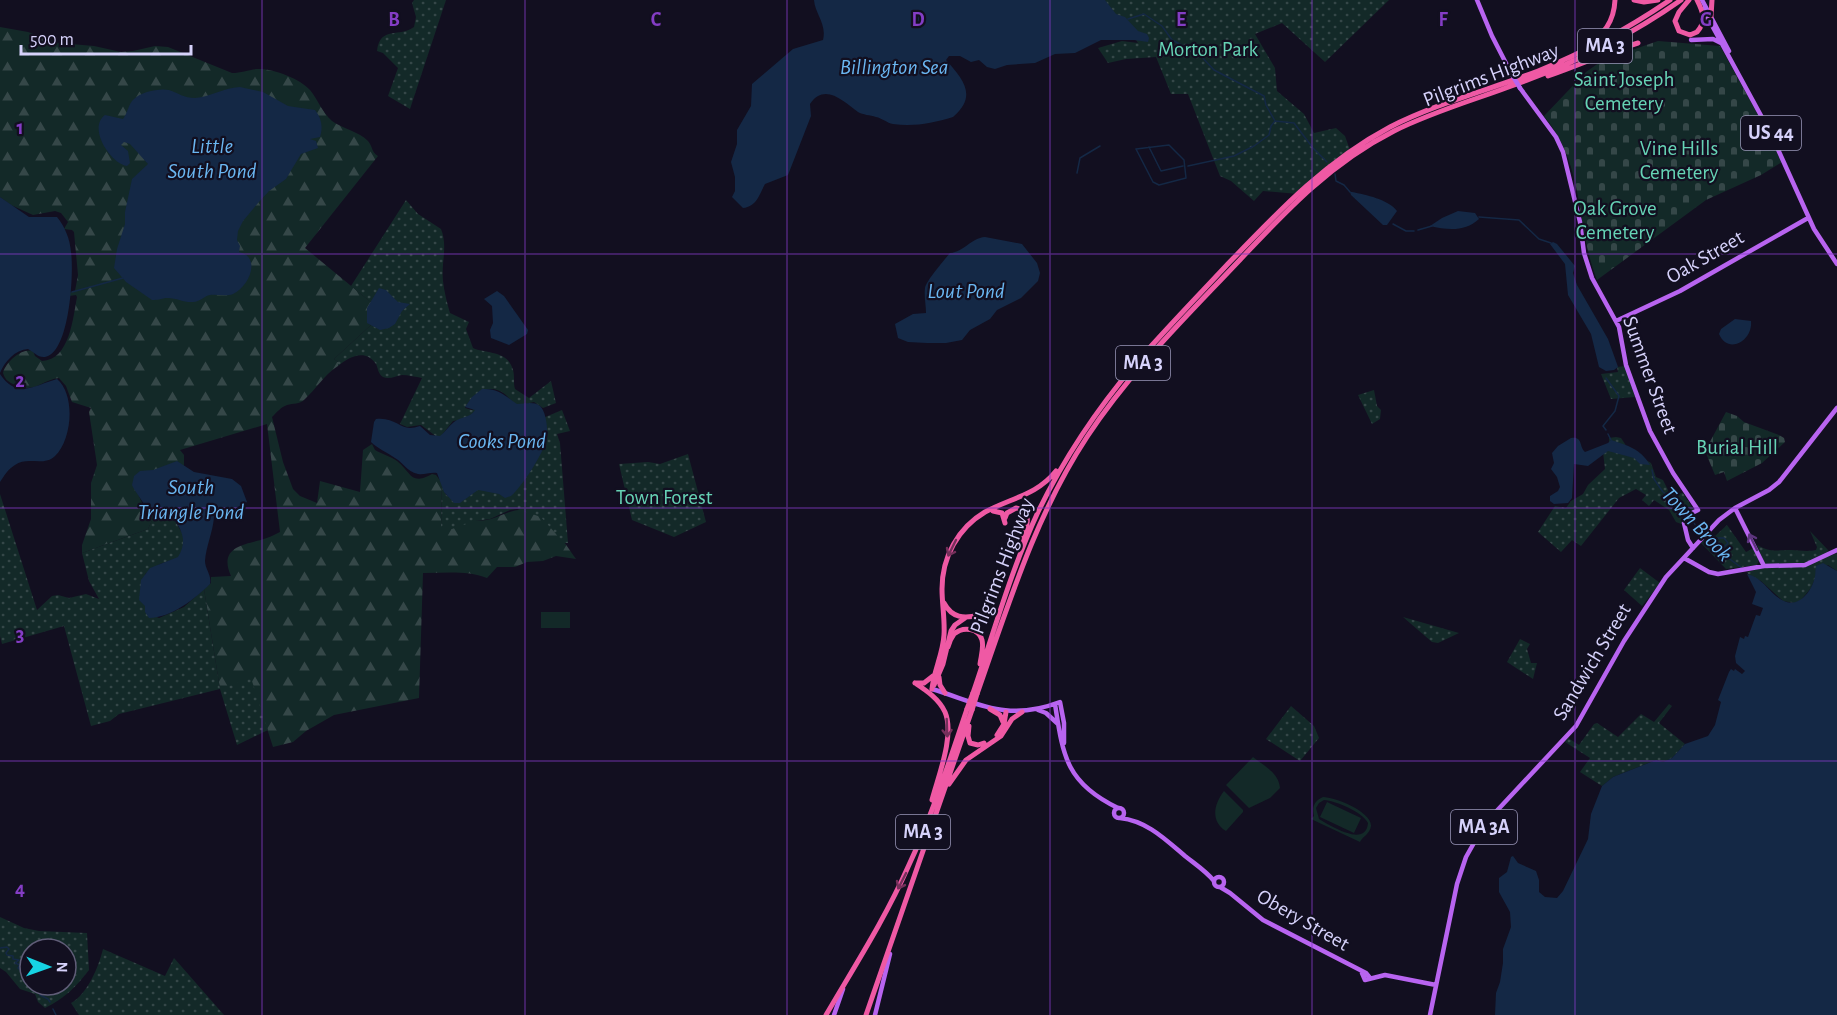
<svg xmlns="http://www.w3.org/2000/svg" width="1837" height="1015" font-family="'Alegreya Sans',sans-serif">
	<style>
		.grass { fill: #132928; fill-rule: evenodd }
		.forest { fill: url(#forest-firs) }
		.cemetery { fill: url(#cemetery-stones) }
		.park { fill: url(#park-dots); fill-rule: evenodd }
		.water { fill: #142845 }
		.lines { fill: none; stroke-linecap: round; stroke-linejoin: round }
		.stream { stroke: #142845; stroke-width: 1.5 }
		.major { stroke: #b864f0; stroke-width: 4.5 }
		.highway { stroke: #ef59a4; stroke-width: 5 }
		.major-bridge { stroke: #b864f0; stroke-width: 4.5 }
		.highway-bridge { stroke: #ef59a4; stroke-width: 5 }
		.oneway { stroke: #5d357e }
		.oneway2 { stroke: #75305b }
		.grid { fill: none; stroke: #843dc5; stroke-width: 1.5; stroke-opacity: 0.55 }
		.labels { text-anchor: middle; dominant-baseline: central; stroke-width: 4.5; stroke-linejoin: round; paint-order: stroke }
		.shield { fill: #120f20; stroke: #9b98b9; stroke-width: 1.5 }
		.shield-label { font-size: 20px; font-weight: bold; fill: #d6d2fb }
		.park-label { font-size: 21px; fill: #66d3b5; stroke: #120f20 }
		.street-label { font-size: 21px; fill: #d6d2fb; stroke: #120f20 }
		.water-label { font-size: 22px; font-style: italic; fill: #6ab6f1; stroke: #120f20 }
		.grid-label { font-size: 20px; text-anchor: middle; font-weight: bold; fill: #843dc5; stroke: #120f20; stroke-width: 4.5; stroke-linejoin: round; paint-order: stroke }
	</style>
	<defs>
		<pattern id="forest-firs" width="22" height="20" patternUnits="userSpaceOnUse" patternTransform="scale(1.5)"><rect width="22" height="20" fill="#132928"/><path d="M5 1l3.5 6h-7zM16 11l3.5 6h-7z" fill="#354748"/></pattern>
		<pattern id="cemetery-stones" width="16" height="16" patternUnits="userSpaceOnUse" patternTransform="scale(1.5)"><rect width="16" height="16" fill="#132928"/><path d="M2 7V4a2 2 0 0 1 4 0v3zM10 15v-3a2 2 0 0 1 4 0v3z" fill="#354748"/></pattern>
		<pattern id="park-dots" width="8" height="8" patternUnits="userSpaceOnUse" patternTransform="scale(1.5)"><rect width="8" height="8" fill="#132928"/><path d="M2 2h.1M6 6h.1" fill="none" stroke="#354748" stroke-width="1.8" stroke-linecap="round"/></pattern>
	</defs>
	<rect width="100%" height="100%" fill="#120f20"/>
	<!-- grass -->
	<path class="grass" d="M541,612H570V628H541Z
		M1253,757C1264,766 1279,773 1280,788L1270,798L1249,808L1226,785Z
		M1224,791L1243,810V812L1226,831C1210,821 1214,804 1224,791Z
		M1323,797C1335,797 1372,812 1371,826C1370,834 1362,837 1360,842L1311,819L1314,816C1312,807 1314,801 1323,797ZM1324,800C1336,801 1363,812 1368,823C1366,848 1331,826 1319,819L1316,808L1319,803Z
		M1327,802L1361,818L1354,833L1320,817Z"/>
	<!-- forest -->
	<path class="forest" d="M0,27L28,32L59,43L94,46L121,52L133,51L155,46L168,47L232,73C242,73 250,69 259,69C275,69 300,79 310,90C318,100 322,112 332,121C343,129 358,131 368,141C373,147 371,152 378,156L305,248L384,313L334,359L338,362V366C324,375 316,389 305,399C299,405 293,403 287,405C281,407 277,412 272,417L283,462L293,489L300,496L317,503L320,481L360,492L363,450L372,444L375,450C382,454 390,456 397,461C412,473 410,486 432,474L436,475L442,483L441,528C453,527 462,523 473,521C479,520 485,521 491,519C509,513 521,503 540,516C555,526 565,544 576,559L556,556L543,561L527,562L515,567H497L487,578C467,570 445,573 423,573L419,698L334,715L306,731L293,742L273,747L261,710L220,689L204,589L211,583V577L231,576C219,549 240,545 261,540C268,538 274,535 280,532L267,424L180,450L184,455V466L136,490L145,509L154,516L148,529L82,553V545L91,519V483L97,465L89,412L91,408L72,402L66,386L59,378C41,380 34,395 13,384C7,381 5,379 3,373C6,362 21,348 33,351L35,356L42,361C70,360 73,317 77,297L76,295L69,296V293L75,291L78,275L74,232L72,230L64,229L68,222L61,213L55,211L33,215L11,205L0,197Z"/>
	<!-- cemetery -->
	<path class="cemetery" d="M1658,41L1720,46L1768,133L1782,162L1761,175L1706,200L1597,280C1575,224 1586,167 1544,116L1586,72L1603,60Z
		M1726,412L1737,416L1744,422L1779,435L1784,438L1785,442L1762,463L1727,481L1724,472L1715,475L1705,451Z"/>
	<!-- park -->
	<path class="park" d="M414,0H446L410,109L388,96L398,68L383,53L377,51C380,25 400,38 414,27L416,17L412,3Z
		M1104,0H1389L1325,62L1282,23L1255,34L1275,68L1277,91L1304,114L1314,133L1336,128L1345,136L1350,150L1298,194L1263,191L1254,201L1231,181L1220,176L1188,94H1171L1156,57L1126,59L1108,63L1098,48L1122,41L1138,43C1129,27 1114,16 1104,0Z
		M406,200L418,214L441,229C448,246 441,263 443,281C444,291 447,303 450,313L469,322L466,329L473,348C486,354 508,350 513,370C515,377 513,383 515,389L529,398L551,381L556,403L543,408L534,402L517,406C512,402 510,399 506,395C491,382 473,392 465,408L472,410L477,407C474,416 462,420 453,421L441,436L437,437L421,425L407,427L400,424L422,378C416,377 408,375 402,375C396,376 389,380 383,377C378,374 378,368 376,364C365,348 349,357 338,366V362L334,359L384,313L351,286Z
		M1625,366L1635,397L1611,399L1601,374L1618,372L1617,367Z
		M1374,390L1377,406L1381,410L1380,419L1372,424L1358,395Z
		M562,410L570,431L557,434L560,443L568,543H564L541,517L517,509L510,510L490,519L475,521L452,529L441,528L442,483L446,495L454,499L479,488L505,494L543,418Z
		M1616,437L1621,438L1629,450L1651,463L1656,477L1663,480L1670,494L1683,493L1695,512L1684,525L1676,522L1669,510L1654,500L1649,506L1642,500L1646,495L1636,489L1619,498L1581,546L1572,540L1561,552L1538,532L1555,506L1566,508L1571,501L1583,494L1588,485L1605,469L1603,452L1609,447V438Z
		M688,454L706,522L674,537L632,520L619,464L648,462L660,464Z
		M0,494L37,610L52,596L58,595L69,598L86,594L99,599L89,581L82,553L148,529L154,516L169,517L175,521L185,538L183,553L178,558L160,564L145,574V581L153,615L159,618L184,607L204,589L220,689L251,678L268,730L237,745L220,689L119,714L110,721L91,726L64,626L2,644L0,636Z
		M1727,525L1746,552L1754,548L1759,560L1757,565L1726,569L1701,543L1711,532L1715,536Z
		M1810,531L1828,550L1830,556L1837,553V571L1828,565L1816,568V576L1811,588L1801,600L1794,603L1783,601L1761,581L1748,574L1747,572L1766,567L1757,545C1772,553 1775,550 1791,550C1800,550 1806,552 1816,550L1817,547Z
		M1640,568L1660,583L1642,606L1624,590Z
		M1403,617L1459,633L1438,643L1432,642Z
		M1520,639L1530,644L1527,649L1531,663H1537L1533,679L1507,662Z
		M1669,704L1672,706L1659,723L1685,744L1672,758L1663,762L1656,760L1613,777L1602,786L1580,772L1590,758L1565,742L1568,738L1579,745L1594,724L1597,723L1618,737L1641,714L1654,722Z
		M1291,706L1314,726L1319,738L1300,761L1266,739Z
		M0,917L24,928L39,931L87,933L89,970C76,987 65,998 45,1008L38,1002L35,994L20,989L6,972L0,968ZM30,949H66V985H30Z
		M103,949L165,976L174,958L224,1015H79L71,1003C87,995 99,966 103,949Z"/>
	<!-- water -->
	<path class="water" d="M814,0H1105L1116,14L1125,17L1138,31L1147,34L1149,38L1148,42L1134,40H1101L1075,53L1055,54L1035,63L1007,65L995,69L987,67L979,60L971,62L960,56H949L946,60C963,79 978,96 953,117C933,123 914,127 893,124C887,123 882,118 876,117C870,115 863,115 858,112C844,102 825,82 810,104L811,116L788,175L765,184C759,195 757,206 743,208L732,197L735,191V177L731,162L737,144V130L751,106L752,84L793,49L823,40C827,24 815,14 814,0Z
		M240,87L263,92L288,106L315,110C322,119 323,127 320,137L310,139L316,141L318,148L301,154L286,179L269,191L258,203L243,221L238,231L237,240L240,246L239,252C262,257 249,287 233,294C226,297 218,294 210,295C204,296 200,302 193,302C184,303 175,297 166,298C161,299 158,300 152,300L126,282L114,268L117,249L125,224V212L132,179L148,164L130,144L124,142L121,145L128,151L130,163L127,166C111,164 87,128 105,115L123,119C128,113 128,104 134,99C141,92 159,88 169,90C178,93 184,98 195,98C211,97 222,88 240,87Z
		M1352,192C1366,195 1388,199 1397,211L1387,225H1383L1351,195L1350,192Z
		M0,197L29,217H57C65,227 70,239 71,252C74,272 70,353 45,357C38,358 34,352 28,349C15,350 5,361 0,373Z
		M1458,211L1475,213L1479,219C1465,232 1448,230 1430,226L1442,218Z
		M985,237L1022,244L1037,263L1040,273L1038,281L1021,298L997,310L990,319L970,330L962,340L946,343H927L908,342L898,338L895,324L913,314L926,313C926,305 924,296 925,288C926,281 945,259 950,253C964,252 971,238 985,237Z
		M1553,242L1557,244L1575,266L1573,273L1577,285L1608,339L1617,364L1618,367L1614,370L1606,371L1599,367L1591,334L1568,295L1565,264L1550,244Z
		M379,288L386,290L398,302L410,304L402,311L395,324L389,328L380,330L367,323V308Z
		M497,291L504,296L528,330L527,334L509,345L491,338L490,330L493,323L492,306L484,299Z
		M1735,319L1751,321C1753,341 1728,355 1719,334L1721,329Z
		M0,374C17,400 35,385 57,379C76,395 72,440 55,456C44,467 27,456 15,465C8,469 4,476 0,482Z
		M482,389C499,388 505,396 517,404C525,404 533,401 540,406C546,411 548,429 547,437C546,450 521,488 511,496L505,498L499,494L478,490L460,503H454L444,492L437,473C430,472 424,475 418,474C406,471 404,463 395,458C387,452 378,449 371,442L374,422L376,419C394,417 399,428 410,428C413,428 416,427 420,426L430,435L440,436C445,432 449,426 454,422C462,416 470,418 475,410L465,407L472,397Z
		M1571,438C1583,436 1579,447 1585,452L1608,443L1611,440C1628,446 1640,448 1650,465L1640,464L1634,458L1608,451L1588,466L1574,464L1572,498L1568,503L1554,504L1550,501V496L1558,491L1560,487L1557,477L1551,469L1554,463L1552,453L1558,446Z
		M177,461L194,472L232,479L241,486L247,502L232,510L225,509L214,517C213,532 206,546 205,561C205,569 212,575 210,584C196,598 171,618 149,618L145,612V606L139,600L141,580L150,568L178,557C186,544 184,533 175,521L150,513L134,489L132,485L134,476L140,471L153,470Z
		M1823,563L1837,571V1015H1495L1496,993L1500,982L1503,963V949L1511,927L1510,912L1499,892V878L1507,872L1511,857L1513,856L1518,863L1536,871L1539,880V892L1545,897L1557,898L1563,891L1588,839L1591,814L1602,786L1613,777L1656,760L1663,762L1672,758L1685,744L1708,736L1715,725L1721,702L1718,700L1729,672L1731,669L1734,671L1735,669L1742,674L1745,671L1736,663L1735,656L1740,637L1744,639L1745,636L1748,637L1756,615L1760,616L1763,608L1752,604L1756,592L1747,574C1764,578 1769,594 1784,601C1798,608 1811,592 1814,580C1816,575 1815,571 1816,566Z"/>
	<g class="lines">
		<!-- stream -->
		<path class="stream" d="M1128,19L1144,14L1162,26L1172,40L1199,54L1214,70L1264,96L1266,105L1275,121L1294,123L1313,148L1327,162
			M1169,145L1184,160L1186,178L1159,185L1153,182L1136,149Z
			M1149,147L1161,171L1183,166
			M1188,166L1234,156L1254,146L1269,135L1271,126L1275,121
			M1077,173L1080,158L1100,146
			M1335,174L1336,181L1344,185L1350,192
			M1479,217L1519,220L1539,239L1551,243
			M1393,224L1406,231H1414
			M1418,230L1432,226
			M72,292L123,278
			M1606,430L1603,426L1615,411L1619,396L1606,378
			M1608,434L1611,440
			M1652,470L1654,479L1663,492L1676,501L1683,512L1688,514
			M1691,518C1704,541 1721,553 1742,568
			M1717,538H1724L1728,543L1722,549L1721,553
			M0,948L7,947L9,949L6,953L7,955L13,956V959L19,960L15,963L20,965L18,968L20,970H25L26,973L30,975
			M41,985L40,995L48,999L50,1002
			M53,1009L56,1015"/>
		<!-- major -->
		<path class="major" d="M1477,0L1492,36L1511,73
			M1702,0L1729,51
			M1703,9L1771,134L1814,229L1837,264
			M1691,40L1713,39L1721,43
			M1520,88L1556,137L1563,152L1580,222L1584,253L1592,278L1619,327L1626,365L1650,431L1673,473L1698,510
			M1616,321L1680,291L1808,218
			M1735,508L1764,566
			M1693,548L1688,540L1684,523L1690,514L1698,510
			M1684,558L1709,572L1718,574L1764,566L1805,565L1837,550
			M932,689C981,704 1007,722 1060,702L1064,723V743
			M1055,704C1063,756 1066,783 1118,808
			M1038,710L1046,713L1058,724
			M1114 813a5 5 0 1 1 10 0a5 5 0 1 1-10 0Z
			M1120,818C1147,821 1165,839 1185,856C1195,864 1206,871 1214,881
			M1214 882a5 5 0 1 1 10 0a5 5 0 1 1-10 0Z
			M1220,887L1230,893L1263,920L1366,973L1370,978
			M1362,973L1365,980L1385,975L1436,985
			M834,1015L843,989
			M875,1015L890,954
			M1430,1015L1457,884L1466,857L1479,834L1492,816L1576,726L1624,641L1666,577L1719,520L1735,508L1769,490L1779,482L1837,408"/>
		<!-- highway -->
		<path class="highway" d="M1634,0L1644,2L1658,0
			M1689,0L1679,12L1675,21L1679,31L1690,35L1697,32C1707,21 1703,12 1697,0
			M1711,16L1712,0
			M1585,46C1604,35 1614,22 1615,0
			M1548,76C1578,66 1607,52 1638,43
			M993,511L1002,513L1005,523
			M1005,518L1007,513L1016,508C1036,511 1024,533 1021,546
			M944,603C952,618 964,619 979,615
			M948,647C949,643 951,638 954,634C963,626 979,628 982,640C984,648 981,656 980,664
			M939,677L940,685L945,693
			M915,683C927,691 939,699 945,712C955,735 938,777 932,800
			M915,683H924L933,676
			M934,685L943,664L951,631L955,625L965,618
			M932,689C934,670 943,654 944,635C945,620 942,604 942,589C942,557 958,528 985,512C1011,498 1037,495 1056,471
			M973,693C994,632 1011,570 1038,512C1064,458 1097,409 1136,363C1165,330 1195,299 1225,267C1276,214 1324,162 1390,127C1437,103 1489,90 1538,71C1585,52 1629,28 1670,0
			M977,694C1008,606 1035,516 1087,437C1129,373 1184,319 1236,264C1285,212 1329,164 1394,131C1436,110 1481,98 1525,81C1581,60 1633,34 1681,0
			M990,709L1000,715L1003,722
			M969,726L968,736L970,743L978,745L984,743
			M997,735L1004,724L1006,712
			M949,784L966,760L1001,736L1012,719L1022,712
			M826,1015C854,967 885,919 908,867C932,816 949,762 967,709
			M866,1015L972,710"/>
		<!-- major-bridge -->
		<path class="major-bridge" d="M1511,73L1520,88"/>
		<!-- highway-bridge -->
		<path class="highway-bridge" d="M967,709L973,693
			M972,710L977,694"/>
	</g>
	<!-- one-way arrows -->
	<defs><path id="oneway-shaft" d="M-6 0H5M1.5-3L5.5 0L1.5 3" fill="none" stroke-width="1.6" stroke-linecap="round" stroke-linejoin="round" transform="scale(1.5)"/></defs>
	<use class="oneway" href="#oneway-shaft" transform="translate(1753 542) rotate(-116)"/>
	<g class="oneway2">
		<use href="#oneway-shaft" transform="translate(952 548) rotate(116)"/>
		<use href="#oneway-shaft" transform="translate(947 728) rotate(88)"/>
		<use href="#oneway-shaft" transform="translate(902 881) rotate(117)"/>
	</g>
	<!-- grid -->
	<path class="grid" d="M262,0V1015M525,0V1015M787,0V1015M1050,0V1015M1312,0V1015M1575,0V1015M0,254H1837M0,508H1837M0,761H1837"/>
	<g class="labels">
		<!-- shield labels -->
		<g class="shield">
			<rect x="1578" y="29" width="54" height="34" rx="4.5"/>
			<rect x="1741" y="116" width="60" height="34" rx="4.5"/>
			<rect x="1116" y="346" width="54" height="34" rx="4.5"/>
			<rect x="1451" y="810" width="66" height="34" rx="4.5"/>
			<rect x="896" y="815" width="54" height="34" rx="4.5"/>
		</g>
		<g class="shield-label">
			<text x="1605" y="46">MA 3</text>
			<text x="1771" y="133">US 44</text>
			<text x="1143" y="363">MA 3</text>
			<text x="1484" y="827">MA 3A</text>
			<text x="923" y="832">MA 3</text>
		</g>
		<!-- park labels -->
		<g class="park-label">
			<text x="1208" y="49">Morton Park</text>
			<text x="1624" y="79">Saint Joseph<tspan x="1624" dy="24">Cemetery</tspan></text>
			<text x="1679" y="148">Vine Hills<tspan x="1679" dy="24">Cemetery</tspan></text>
			<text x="1615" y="208">Oak Grove<tspan x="1615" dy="24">Cemetery</tspan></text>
			<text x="1737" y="447">Burial Hill</text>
			<text x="664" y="497">Town Forest</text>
		</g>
		<!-- street labels -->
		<g class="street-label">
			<text transform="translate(1491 75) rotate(-21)">Pilgrims Highway</text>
			<text transform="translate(1705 257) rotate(-30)">Oak Street</text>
			<text transform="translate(1650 375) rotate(70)">Summer Street</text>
			<text transform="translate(1002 566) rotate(-69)">Pilgrims Highway</text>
			<text transform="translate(1592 662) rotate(-59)">Sandwich Street</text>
			<text transform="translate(1303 920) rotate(30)">Obery Street</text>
		</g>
		<!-- water labels -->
		<g class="water-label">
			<text x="894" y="67">Billington Sea</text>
			<text x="212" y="146">Little<tspan x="212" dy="25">South Pond</tspan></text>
			<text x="966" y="291">Lout Pond</text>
			<text x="502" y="441">Cooks Pond</text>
			<text x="191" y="487">South<tspan x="191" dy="25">Triangle Pond</tspan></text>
			<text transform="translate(1697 524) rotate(47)">Town Brook</text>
		</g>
	</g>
	<g class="grid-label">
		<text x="394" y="26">B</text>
		<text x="656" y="26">C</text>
		<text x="918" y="26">D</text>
		<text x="1181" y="26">E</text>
		<text x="1443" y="26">F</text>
		<text x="1706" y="26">G</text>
		<text x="20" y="134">1</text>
		<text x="20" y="387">2</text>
		<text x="20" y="641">3</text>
		<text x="20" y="895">4</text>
	</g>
	<!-- north arrow -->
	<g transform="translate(48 967) rotate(91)"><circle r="28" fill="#120f20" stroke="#605d78" stroke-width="1.5"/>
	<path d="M0-4.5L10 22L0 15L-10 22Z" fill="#16d3e3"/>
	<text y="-9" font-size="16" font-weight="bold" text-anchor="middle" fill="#d6d2fb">N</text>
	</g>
	<!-- scale -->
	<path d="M21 45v9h170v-9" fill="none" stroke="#d6d2fb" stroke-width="3"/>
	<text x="30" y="45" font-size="18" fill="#d6d2fb" stroke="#120f20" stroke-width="4.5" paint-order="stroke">500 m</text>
</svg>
